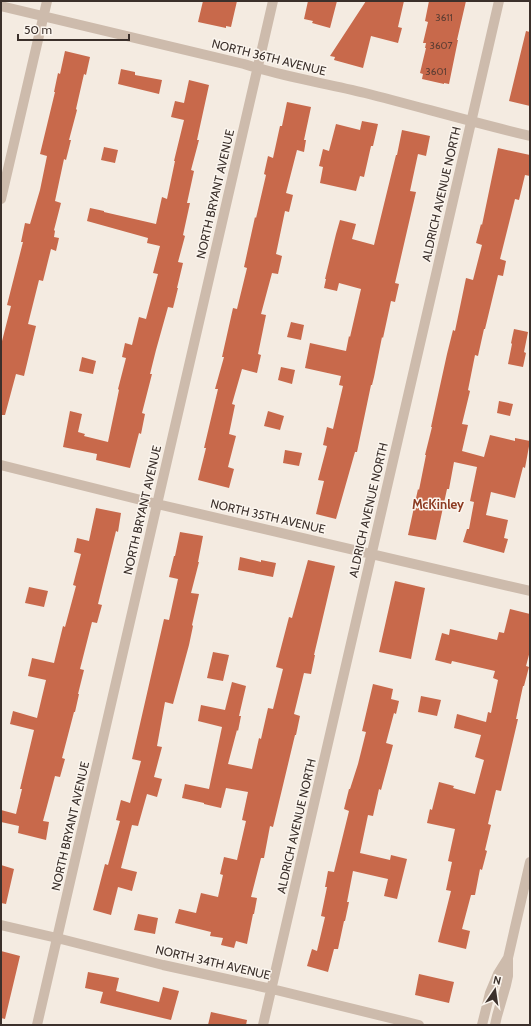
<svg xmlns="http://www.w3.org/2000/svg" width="531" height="1026" font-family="Cabin,sans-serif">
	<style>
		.building { fill: #c8694b }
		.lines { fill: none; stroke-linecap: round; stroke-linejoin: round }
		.minor { stroke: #cdbbac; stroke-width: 10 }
		.tertiary { stroke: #cdbbac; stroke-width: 10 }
		.labels { text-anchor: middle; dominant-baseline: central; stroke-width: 3; stroke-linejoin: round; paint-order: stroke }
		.number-label { font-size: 10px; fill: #5e3e33 }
		.street-label { font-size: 12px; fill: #3b302b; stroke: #fbf5ee }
		.neighbourhood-label { font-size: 13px; font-weight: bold; fill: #8c3b22; stroke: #fbf5ee }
	</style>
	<rect width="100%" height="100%" fill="#f4ebe1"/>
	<!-- building -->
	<path class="building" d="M203,1H237L231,27L226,26V28L198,22Z
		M308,1H337L330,28L312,23L313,21L304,19Z
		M366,1H404L398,27L402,28L398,43L371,36L363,68L334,60L335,57L330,56Z
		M429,1H466L457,40H458L449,84L444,83V84L422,79L423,74L420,73L426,48H425L426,43H423L428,22L425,21Z
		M526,31L530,32V106L509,101Z
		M65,51L90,57L86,75L84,74L76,109L77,110L69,140H71L66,160L64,159L55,201L61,203L54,230L55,231L54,237L59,238L56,251L51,249L43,281L39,280L28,324L36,326L24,376L16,374L5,415H1V345L11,306L7,305L23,242H21L25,223L30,224L40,190L47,156L40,154L55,92H54L58,73L60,74Z
		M121,69L135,72V75L162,80L159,94L118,84Z
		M189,80L209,85L197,140H199L191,170L194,171L187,203H190L183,235L185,236L178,262L183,263L177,288H178L173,308L168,307L156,350L150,374H152L142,413L145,414L141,434L139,433L130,468L96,460L97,454L63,447L70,411L82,414L78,432L85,434L84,436L108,442L119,390L118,389L126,358L122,357L125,343L132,345L139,317L146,319L158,274L153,273L160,246L147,243L148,238L87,221L90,208L104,211V212L156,224L162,197L167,199L175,161H174L184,120L171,117L175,101L184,103Z
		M287,102L311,107L304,140H306L304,152L297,150L286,193L293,195L289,212L285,211L276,254L282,256L278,274L272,273L261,314L266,315L258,354L261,355L257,373L242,369L232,404L235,405L229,434L236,436L228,467L234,469L229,488L198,480L206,448H204L218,389H215L224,357H222L233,308L237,309L247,268L244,267L255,217L256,218L266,175L264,174L268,156L273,158L280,126H282Z
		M362,121L378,124L373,146H371L364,177L360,176L356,191L320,183L323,167L319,166L323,149L329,151L336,124L360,130Z
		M402,130L430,136L426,156L418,154L410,191L416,192L395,283L399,284L395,302L391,301L383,338L382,337L374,377L372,385H371L357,452H355L336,519L316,514L324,481L318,480L327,446L323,445L327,427L333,429L343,386L339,385L341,376L305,368L310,343L346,351L349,336L350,337L361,289L339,283L337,291L324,288L326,279H325L336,234L340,220L356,224L352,239L374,245L396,155H397Z
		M104,147L118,150L115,163L101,160Z
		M498,148L530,155V176L525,175L519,200L515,199L500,259L506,261L503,276L498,275L485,329H484L478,356L475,355L468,390L470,391L462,424L468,425L462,451L484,457L490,435L515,441V438L530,441L525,468L523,467L515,498L491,492L486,515L508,520L504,538L508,539L504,553L463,542L467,529H469L474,502L470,501L477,467L454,462L449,489H447L436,540L408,535L418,489L419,490L426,455H425L432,427H431L447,354L453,330L455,331L466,278L473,280L482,245L476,243L481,224L482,225Z
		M291,322L304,325L301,340L287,337Z
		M514,329L528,332L524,352L526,353L523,367L508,364L512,344L511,343Z
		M82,357L96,361L93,374L79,371Z
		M281,367L295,370L292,384L278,380Z
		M499,401L513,404L510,416L497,413Z
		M268,411L284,416L280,430L264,426Z
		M285,450L302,453L299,466L283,463Z
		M96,508L121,513L118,532L116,531L98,604L102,605L97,623L92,622L80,669L84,670L78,694H79L75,712H74L62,758L65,759L60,777L55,776L43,821L49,822L46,840L18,833L19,826L1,822V810L16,814L22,789H20L34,730L10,724L13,711L37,718L46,680L28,676L32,658L54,663L63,626L65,627L76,586L73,585L81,554L74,552L77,538L89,541Z
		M180,532L203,536L198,562H199L191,593L199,594L192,625L193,626L189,645L173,704L165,702L157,746L162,747L154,777L162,779L157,797L147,794L138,826L132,825L121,868L137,872L132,891L118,887L111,915L93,910L105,864L108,865L120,821L116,820L121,800L130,803L141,761L132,759L164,619L169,620L178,579L169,577L174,556H175Z
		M240,557L261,562V560L276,563L273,577L238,570Z
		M308,560L335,566L314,655H315L311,674L304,673L294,714L300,716L296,735H295L273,827L270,826L264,858H261L251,897L257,898L254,914H253L247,944L236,941L234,948L221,945L223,938L210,936L211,932L175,923L179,909L196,913L201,893L218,897L223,875L220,874L224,857L237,860L246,821L242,820L248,792L226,788L221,808L204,804V803L182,798L185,784L209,789L222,727L198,721L201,705L225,710L232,682L246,686L239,716H241L238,731L237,730L228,764L252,769L259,738L261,739L268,708L273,709L283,669L276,667L289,617L292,618Z
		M395,581L425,588L411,659L379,652Z
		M29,587L48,591L44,607L25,603Z
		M510,609L530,614V651L526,666L529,667L524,686H523L516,719H518L507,766L501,791L496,790L488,824L491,825L485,850L487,851L482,870L480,869L475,895H471L462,929L470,931L466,949L438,942L451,891L446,890L452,862L448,861L455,829L427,823L430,809L432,810L439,782L454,786L453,788L475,794L484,760L475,757L481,735L454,728L457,714L486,722L488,712L491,713L498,680L493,678L495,671L452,661L451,664L435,660L442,633L449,635L450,629L497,640L499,632L504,633Z
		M213,652L229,655L223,681L207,678Z
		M373,684L393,689L391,699L399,701L396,714L394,713L386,743L393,745L388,764L381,790L379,789L373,816L368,815L360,853L390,860L391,855L407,859L397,899L384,896L388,879L353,871L347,902H349L345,921H344L338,949H334L328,972L307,966L312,949L317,951L325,917L321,916L327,887H325L328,871L334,872L349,811L344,809L349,789H350L358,764L366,732L362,731Z
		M421,696L441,700L437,716L418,712Z
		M1,865L14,869L6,904L1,903Z
		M138,914L158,918L155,934L134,930Z
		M1,951L20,956L5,1019L1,1018Z
		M88,972L119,978L116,991L159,1002L163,987L179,991L171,1020L100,1003L103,992L85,988Z
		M419,974L454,982L449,1003L415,995Z
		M211,1012L247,1020L246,1025H208Z"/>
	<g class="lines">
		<!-- minor -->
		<path class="minor" d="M1,6L244,64C284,77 325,83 365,93C420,107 475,123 530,136
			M1,199L47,1
			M1,465L157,504L530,591
			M1,925L57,938L163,965L272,989L419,1025
			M37,1025L273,1
			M263,1025L499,1"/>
		<!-- tertiary -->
		<path class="tertiary" d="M482,1025L490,993L498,974L508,958
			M495,1025L497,1016L506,985L508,976V958L530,862"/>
	</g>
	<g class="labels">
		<!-- number labels -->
		<g class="number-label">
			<text x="444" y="17">3611</text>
			<text x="441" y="45">3607</text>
			<text x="436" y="71">3601</text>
		</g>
		<!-- street labels -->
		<g class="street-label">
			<text transform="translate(269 57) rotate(14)">NORTH 36TH AVENUE</text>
			<text transform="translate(215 194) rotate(-77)">NORTH BRYANT AVENUE</text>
			<text transform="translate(441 194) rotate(-77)">ALDRICH AVENUE NORTH</text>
			<text transform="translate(142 510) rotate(-77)">NORTH BRYANT AVENUE</text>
			<text transform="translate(368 510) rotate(-77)">ALDRICH AVENUE NORTH</text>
			<text transform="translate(268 516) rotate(13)">NORTH 35TH AVENUE</text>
			<text transform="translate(70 826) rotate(-77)">NORTH BRYANT AVENUE</text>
			<text transform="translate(296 826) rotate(-77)">ALDRICH AVENUE NORTH</text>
			<text transform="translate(213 962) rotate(13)">NORTH 34TH AVENUE</text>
		</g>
		<!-- neighbourhood labels -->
		<g class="neighbourhood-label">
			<text x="438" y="504">McKinley</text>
		</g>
	</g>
	<!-- border -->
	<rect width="531" height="1026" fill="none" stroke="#3b302b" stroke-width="4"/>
	<!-- north arrow -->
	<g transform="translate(495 990) rotate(13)" stroke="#fbf5ee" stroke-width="3" paint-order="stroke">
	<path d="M0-3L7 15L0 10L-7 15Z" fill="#3b302b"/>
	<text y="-6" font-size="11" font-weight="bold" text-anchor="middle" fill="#3b302b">N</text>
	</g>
	<!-- scale -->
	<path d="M18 34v6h111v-6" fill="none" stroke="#3b302b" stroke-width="2"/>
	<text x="24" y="34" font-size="12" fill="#3b302b" stroke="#fbf5ee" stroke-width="3" paint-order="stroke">50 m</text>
</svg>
